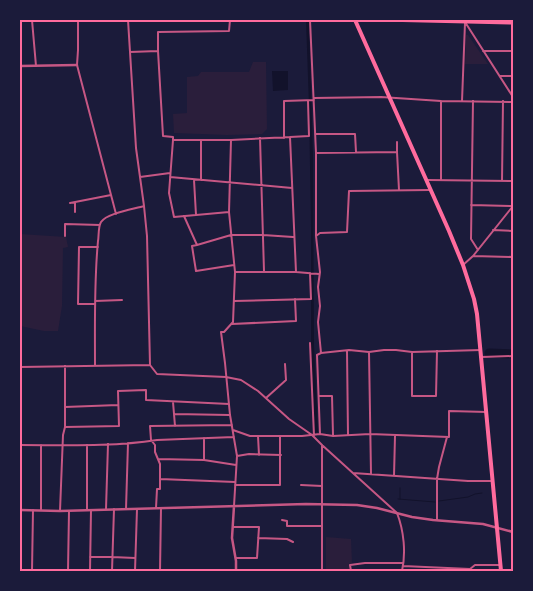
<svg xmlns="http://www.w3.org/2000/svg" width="533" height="591" font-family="'Playfair Display',serif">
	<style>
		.green { fill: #2a1e3b }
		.water { fill: #12122b }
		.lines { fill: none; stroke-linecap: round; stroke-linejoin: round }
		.stream { stroke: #12122b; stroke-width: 1 }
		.river { stroke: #12122b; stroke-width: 9 }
		.minor { stroke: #c65784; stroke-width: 2 }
		.tertiary { stroke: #c65784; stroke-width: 2.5 }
		.primary { stroke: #ff6b9d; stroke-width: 3 }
		.trunk { stroke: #ff6b9d; stroke-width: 4 }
		.neatline { fill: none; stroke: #ff6b9d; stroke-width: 2 }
	</style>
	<rect width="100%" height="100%" fill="#1b1b3a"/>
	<!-- green -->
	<path class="green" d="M466,35H468L488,64H465Z
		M253,62H266L267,129L262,134L227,135L174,133L173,114L187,113V77L198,76L201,72H249Z
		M20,234L66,237L68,247L63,248L62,306L58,331H44L20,326Z
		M326,537L351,539L352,563L349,564V571H326Z"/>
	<!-- water -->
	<path class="water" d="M306,20H309L313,156L314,345L318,432L315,433L311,348V227L309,106Z
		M272,71H288V90L273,91Z"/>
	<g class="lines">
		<!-- stream -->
		<path class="stream" d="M400,488V499
			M398,499L435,502
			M439,501L468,497L475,494L482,493"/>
		<!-- river -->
		<path class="river" d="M489,353L513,354"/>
		<!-- minor -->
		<path class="minor" d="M32,20L36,66
			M78,20V50L77,65L116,214
			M128,20L136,148L144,206L147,236L150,365
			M230,20L229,31L158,32V51L163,136L173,137V140H231L290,137L296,272H235L229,212L231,140
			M310,20L316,153V236
			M465,22L513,97
			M483,51H513
			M130,52L158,51
			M500,76H513
			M314,98L381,97L441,101
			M462,101L465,23
			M473,101L471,239L478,250
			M315,134H355L356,152
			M290,137L309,136L308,101
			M260,138L264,271
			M284,138V101L314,100
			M173,140L169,193L174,217L229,212
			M201,140V180
			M397,142V152
			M316,153L397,152L399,190
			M140,177L170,173
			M170,177L292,188
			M194,180L196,215
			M428,180L513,181
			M441,180V101L513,102
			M502,181L503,101
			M70,203L111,195
			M75,203V212
			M471,205L512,206
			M184,216L197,245L231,235H263L293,237
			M493,230L513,231
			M65,236V224L100,225
			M197,245L192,246L196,271L234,265
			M473,256L513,257
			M463,265L473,256L513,206
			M296,272L319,274
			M95,301L122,300
			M234,301L311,299L310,273
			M95,304H78L79,247H98
			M232,324L296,321L295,299
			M310,343L314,436
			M347,351L348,435
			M369,352L371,474
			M412,352V396H436L437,351
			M321,353L349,350L369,352L384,350H396L412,352L481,350
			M482,357L513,356
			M95,365C95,324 94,282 98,241C99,236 98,227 101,222C107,213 134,209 144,206
			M20,367L150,365L157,374L226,377L241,380L258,391L289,419L312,435L322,445
			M319,396H332L333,435
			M266,398L286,380L285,364
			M173,402L175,426
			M65,407L118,405
			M174,414L229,415
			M65,427L119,426L118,391L146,390V400L229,404
			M233,430L250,436H302L320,434L333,436L370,434L449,437V411L487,412
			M320,434L317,355L321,353L318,322L320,306L318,287L320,272L316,236L320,233L347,232L349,191L429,190
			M258,436L259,455
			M204,438V460
			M20,445C65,445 112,447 157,440L234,437
			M41,445V510
			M87,445V510
			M237,456L249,454L281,455
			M158,459L204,460L236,465
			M353,473L468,481H493
			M394,476L395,436
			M160,479L235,482
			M235,485H280V436
			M301,485L322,486
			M234,506L237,456L230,415L225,363L221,332H224L233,322L235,272
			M156,508L157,489H160V464L155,452V445L151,440L150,426L232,425
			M106,509L108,444
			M126,509L128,443
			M60,511L63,435L65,427V366
			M282,520L287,521V526H322
			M437,520V479L439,467L447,437
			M233,527H259L257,558H236
			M258,538L287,539L293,542
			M90,557H112L135,558
			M403,566L470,569L475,565H499
			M32,571L33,510
			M68,571L69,511
			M90,571L91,510
			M112,571L114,509
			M135,571L137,509
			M160,571L161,508
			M322,571V445L397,513C404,531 406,553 402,571
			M351,571L350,565L365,563H403"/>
		<!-- tertiary -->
		<path class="tertiary" d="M20,66L77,65
			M234,506L232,538L236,561V571
			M20,510L60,511L306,504L357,505L377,508L412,517L433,520L483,524L513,532"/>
		<!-- primary -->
		<path class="primary" d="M381,20L513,23"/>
		<!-- trunk -->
		<path class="trunk" d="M355,20L449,231L463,265L474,299L477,314L501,571"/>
	</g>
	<!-- border -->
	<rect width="533" height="591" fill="none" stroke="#1b1b3a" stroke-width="42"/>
	<rect x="21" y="21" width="491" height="549" class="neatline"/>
</svg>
